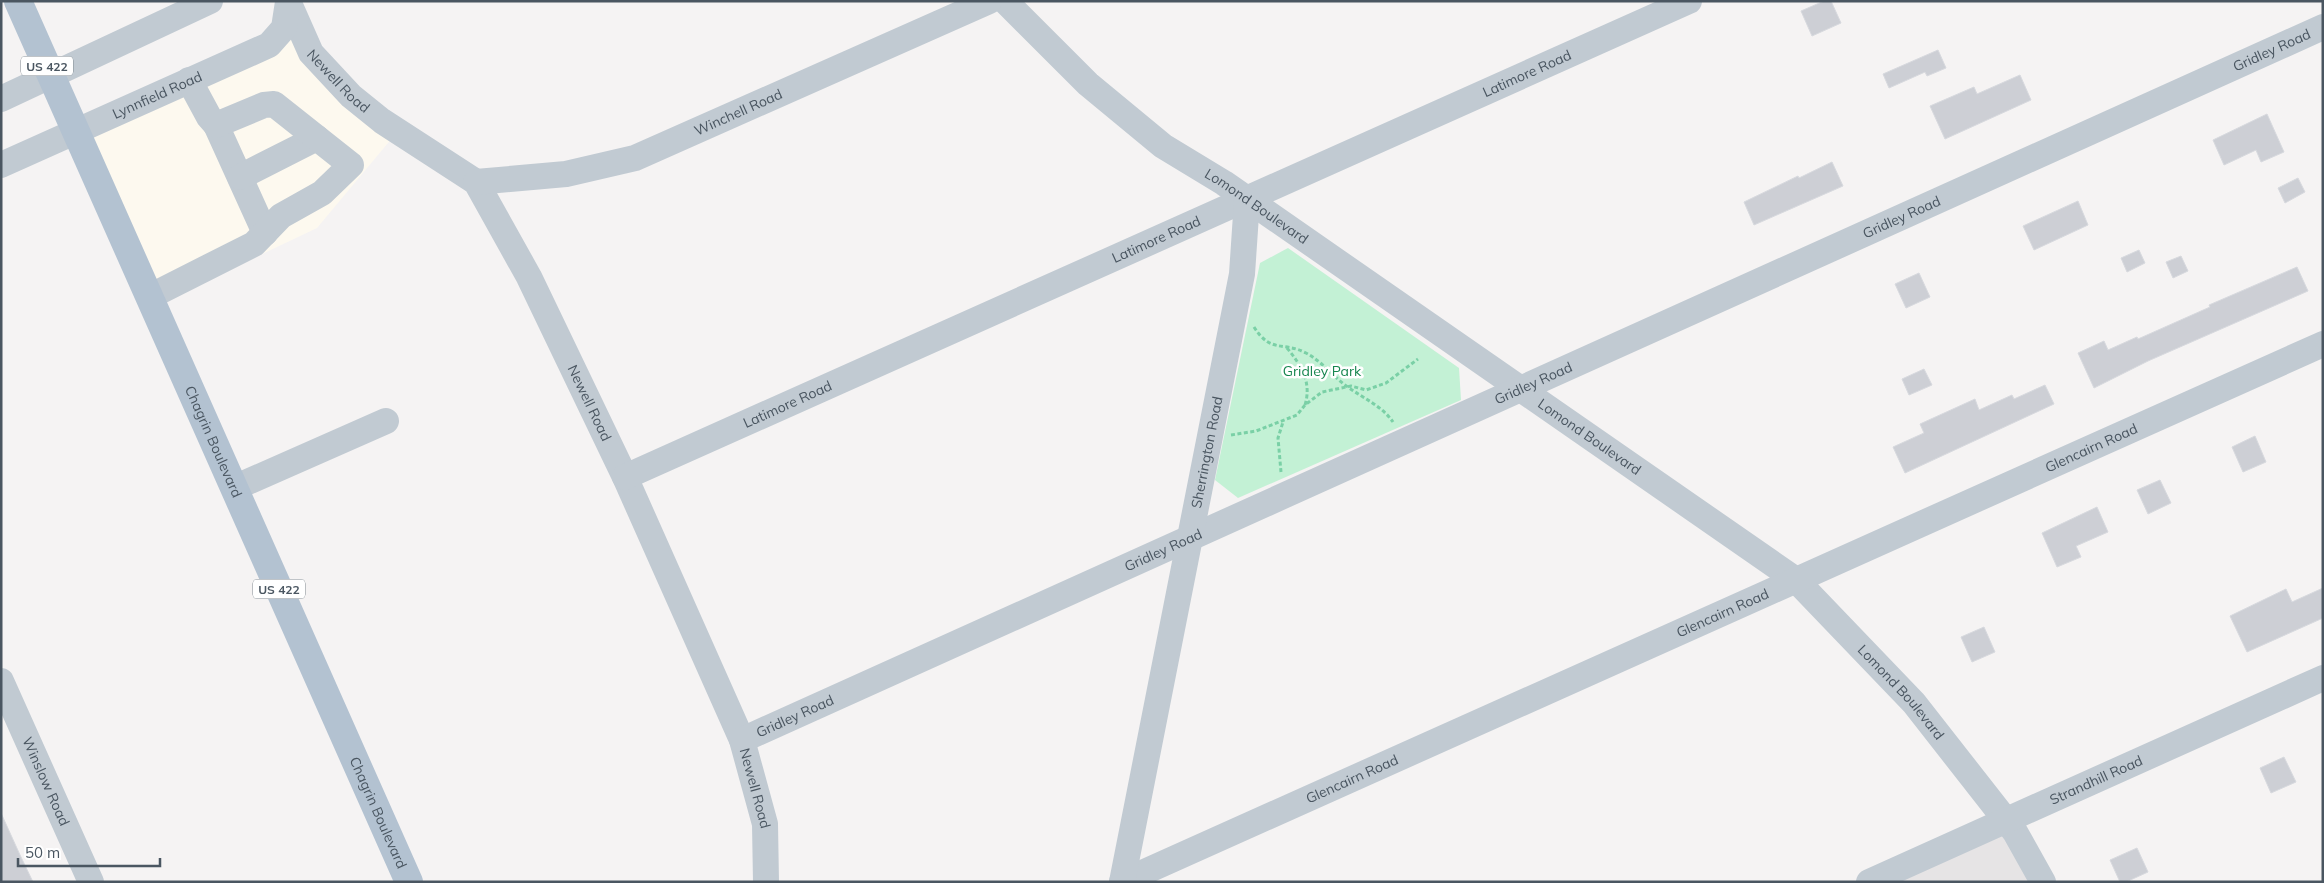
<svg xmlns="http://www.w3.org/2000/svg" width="2324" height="883" font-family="Mulish,sans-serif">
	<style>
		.commercial { fill: #fdf9ef }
		.education { fill: #e6e4e5 }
		.green { fill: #c3f1d5 }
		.building { fill: #cdcfd5; stroke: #d7d9de }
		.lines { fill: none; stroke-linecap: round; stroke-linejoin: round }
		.path { stroke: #7ad0a6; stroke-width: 3; stroke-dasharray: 4 2.5; stroke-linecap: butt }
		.minor { stroke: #c1cad2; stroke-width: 26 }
		.major { stroke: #b3c2d1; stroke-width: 28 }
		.labels { text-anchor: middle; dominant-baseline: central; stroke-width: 5; stroke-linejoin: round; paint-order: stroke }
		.shield { fill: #fff; stroke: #808990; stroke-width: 1 }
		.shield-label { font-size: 12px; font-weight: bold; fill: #4a5661 }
		.street-label { font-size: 14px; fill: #4a5661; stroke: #fff }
		.park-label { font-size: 14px; fill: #17864f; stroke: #fff }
	</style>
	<rect width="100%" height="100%" fill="#f5f3f3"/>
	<!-- commercial -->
	<path class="commercial" d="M303,35L398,131L317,228L155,305L77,131L269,45Z"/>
	<!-- education -->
	<path class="education" d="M2005,821L2043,882H1869Z"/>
	<!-- green -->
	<path class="green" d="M1288,248L1459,368L1461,400L1238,498L1215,480L1260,263Z"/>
	<!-- building -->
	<path class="building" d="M1824,1H1831L1841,23L1812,36L1801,11Z
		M1938,50L1946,68L1927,76L1925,72L1889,88L1883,74Z
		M2020,75L2031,100L1945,139L1930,106L1974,87L1977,94Z
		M2267,114L2284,152L2261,162L2256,150L2224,165L2213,140Z
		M1832,162L1843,186L1754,225L1744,202L1798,176L1799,178Z
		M2298,178L2305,192L2285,203L2278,188Z
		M2078,201L2088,225L2034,250L2023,226Z
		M2139,250L2145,263L2127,272L2121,258Z
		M2181,256L2188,271L2173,278L2166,262Z
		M2297,267L2308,291L2148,361L2094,388L2078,353L2104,341L2108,350L2137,337L2138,339L2210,307L2209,305Z
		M1919,273L1930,297L1906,308L1895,284Z
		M1924,369L1932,385L1909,395L1902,379Z
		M2045,385L2054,404L1905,473L1893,447L1924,433L1920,424L1975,399L1979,410L2012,395L2014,399Z
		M2255,436L2266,462L2243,472L2232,447Z
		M2160,480L2171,503L2148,514L2137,490Z
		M2097,507L2108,532L2076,546L2081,557L2057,567L2042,533Z
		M2323,588V618L2247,652L2230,616L2286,589L2292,602Z
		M1984,627L1995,652L1972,662L1961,637Z
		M2284,757L2296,782L2271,793L2260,768Z
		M1,813L20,855L33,882H1Z
		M2137,848L2148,872L2126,882H2120L2110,860Z"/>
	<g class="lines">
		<!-- path -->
		<path class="path" d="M1254,327C1271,354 1283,341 1306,353C1323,362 1333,377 1348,387C1364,399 1381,405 1393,422
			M1287,348C1301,365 1312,382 1305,405
			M1231,435L1256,431L1297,415L1305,405L1322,392L1351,386L1366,390L1386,383L1418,359
			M1281,472L1278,438L1283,422"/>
		<!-- minor -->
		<g class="minor">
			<path id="s1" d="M288,1L311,53L351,96L382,121L476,182L529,277L625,477L742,740L765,824L766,882"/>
			<path id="s2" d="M1005,1L1088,84L1163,146L1224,183L1796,580L1914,703L2015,832L2043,882"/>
			<path d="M1,99L210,1"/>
			<path d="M216,125L265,233"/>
			<path id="s3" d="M1,165L269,45L284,28L288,2"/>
			<path d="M240,177L317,138"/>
			<path id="s4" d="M476,182L566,174L635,158L989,1"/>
			<path d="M151,296L254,244L281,216L322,193L351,165L274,104L264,105L216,125L209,117L189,80"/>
			<path id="s5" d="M625,477L1689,1"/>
			<path d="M234,488L386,421"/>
			<path id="s6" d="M1,681L91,882"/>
			<path id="s7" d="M742,740L2323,27"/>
			<path id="s8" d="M1122,882L2323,344"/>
			<path id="s9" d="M1122,882L1242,274L1247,200"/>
			<path id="s10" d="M1869,882L2323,678"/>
		</g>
		<!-- major -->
		<path class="major" id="s11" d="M18,1L409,882"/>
	</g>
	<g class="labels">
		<!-- shield labels -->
		<g class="shield">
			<rect x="21" y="56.5" width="52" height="19" rx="4"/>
			<rect x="253" y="579.5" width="52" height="19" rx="4"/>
		</g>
		<g class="shield-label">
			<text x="47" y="66">US 422</text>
			<text x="279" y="589">US 422</text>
		</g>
		<!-- street labels -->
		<g class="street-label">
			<text stroke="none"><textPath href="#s7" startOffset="1678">Gridley Road</textPath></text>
			<text stroke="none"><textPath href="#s5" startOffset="988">Latimore Road</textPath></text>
			<text stroke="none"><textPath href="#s1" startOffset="96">Newell Road</textPath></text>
			<text stroke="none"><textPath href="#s3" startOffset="171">Lynnfield Road</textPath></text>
			<text stroke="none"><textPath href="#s4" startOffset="274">Winchell Road</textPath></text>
			<text stroke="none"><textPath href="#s2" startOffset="326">Lomond Boulevard</textPath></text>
			<text stroke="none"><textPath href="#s7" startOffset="1272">Gridley Road</textPath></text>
			<text stroke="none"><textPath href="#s5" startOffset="582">Latimore Road</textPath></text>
			<text stroke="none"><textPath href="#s7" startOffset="868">Gridley Road</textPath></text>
			<text stroke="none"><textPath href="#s1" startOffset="516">Newell Road</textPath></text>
			<text stroke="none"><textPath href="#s5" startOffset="178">Latimore Road</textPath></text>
			<text stroke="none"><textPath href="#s2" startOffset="731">Lomond Boulevard</textPath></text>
			<text stroke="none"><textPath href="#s11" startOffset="482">Chagrin Boulevard</textPath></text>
			<text stroke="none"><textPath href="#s8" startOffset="1062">Glencairn Road</textPath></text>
			<text stroke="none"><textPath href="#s9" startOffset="438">Sherrington Road</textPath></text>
			<text stroke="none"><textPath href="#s7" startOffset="462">Gridley Road</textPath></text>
			<text stroke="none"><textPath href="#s8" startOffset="658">Glencairn Road</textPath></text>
			<text stroke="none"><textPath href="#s2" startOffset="1136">Lomond Boulevard</textPath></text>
			<text stroke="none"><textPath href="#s7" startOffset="58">Gridley Road</textPath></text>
			<text stroke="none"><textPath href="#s8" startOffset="252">Glencairn Road</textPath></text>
			<text stroke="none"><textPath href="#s10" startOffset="249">Strandhill Road</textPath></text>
			<text stroke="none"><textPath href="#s6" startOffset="110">Winslow Road</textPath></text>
			<text stroke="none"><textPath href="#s1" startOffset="936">Newell Road</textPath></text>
			<text stroke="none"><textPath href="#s11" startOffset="888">Chagrin Boulevard</textPath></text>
		</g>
		<!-- park labels -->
		<g class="park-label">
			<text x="1322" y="371">Gridley Park</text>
		</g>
	</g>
	<!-- border -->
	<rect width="2324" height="883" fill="none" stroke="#4a5661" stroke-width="5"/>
	<!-- scale -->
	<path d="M18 858v8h142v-8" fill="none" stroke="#4a5661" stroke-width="2.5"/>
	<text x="25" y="858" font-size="15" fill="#4a5661" stroke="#ffffff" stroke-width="4" paint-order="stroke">50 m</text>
</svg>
